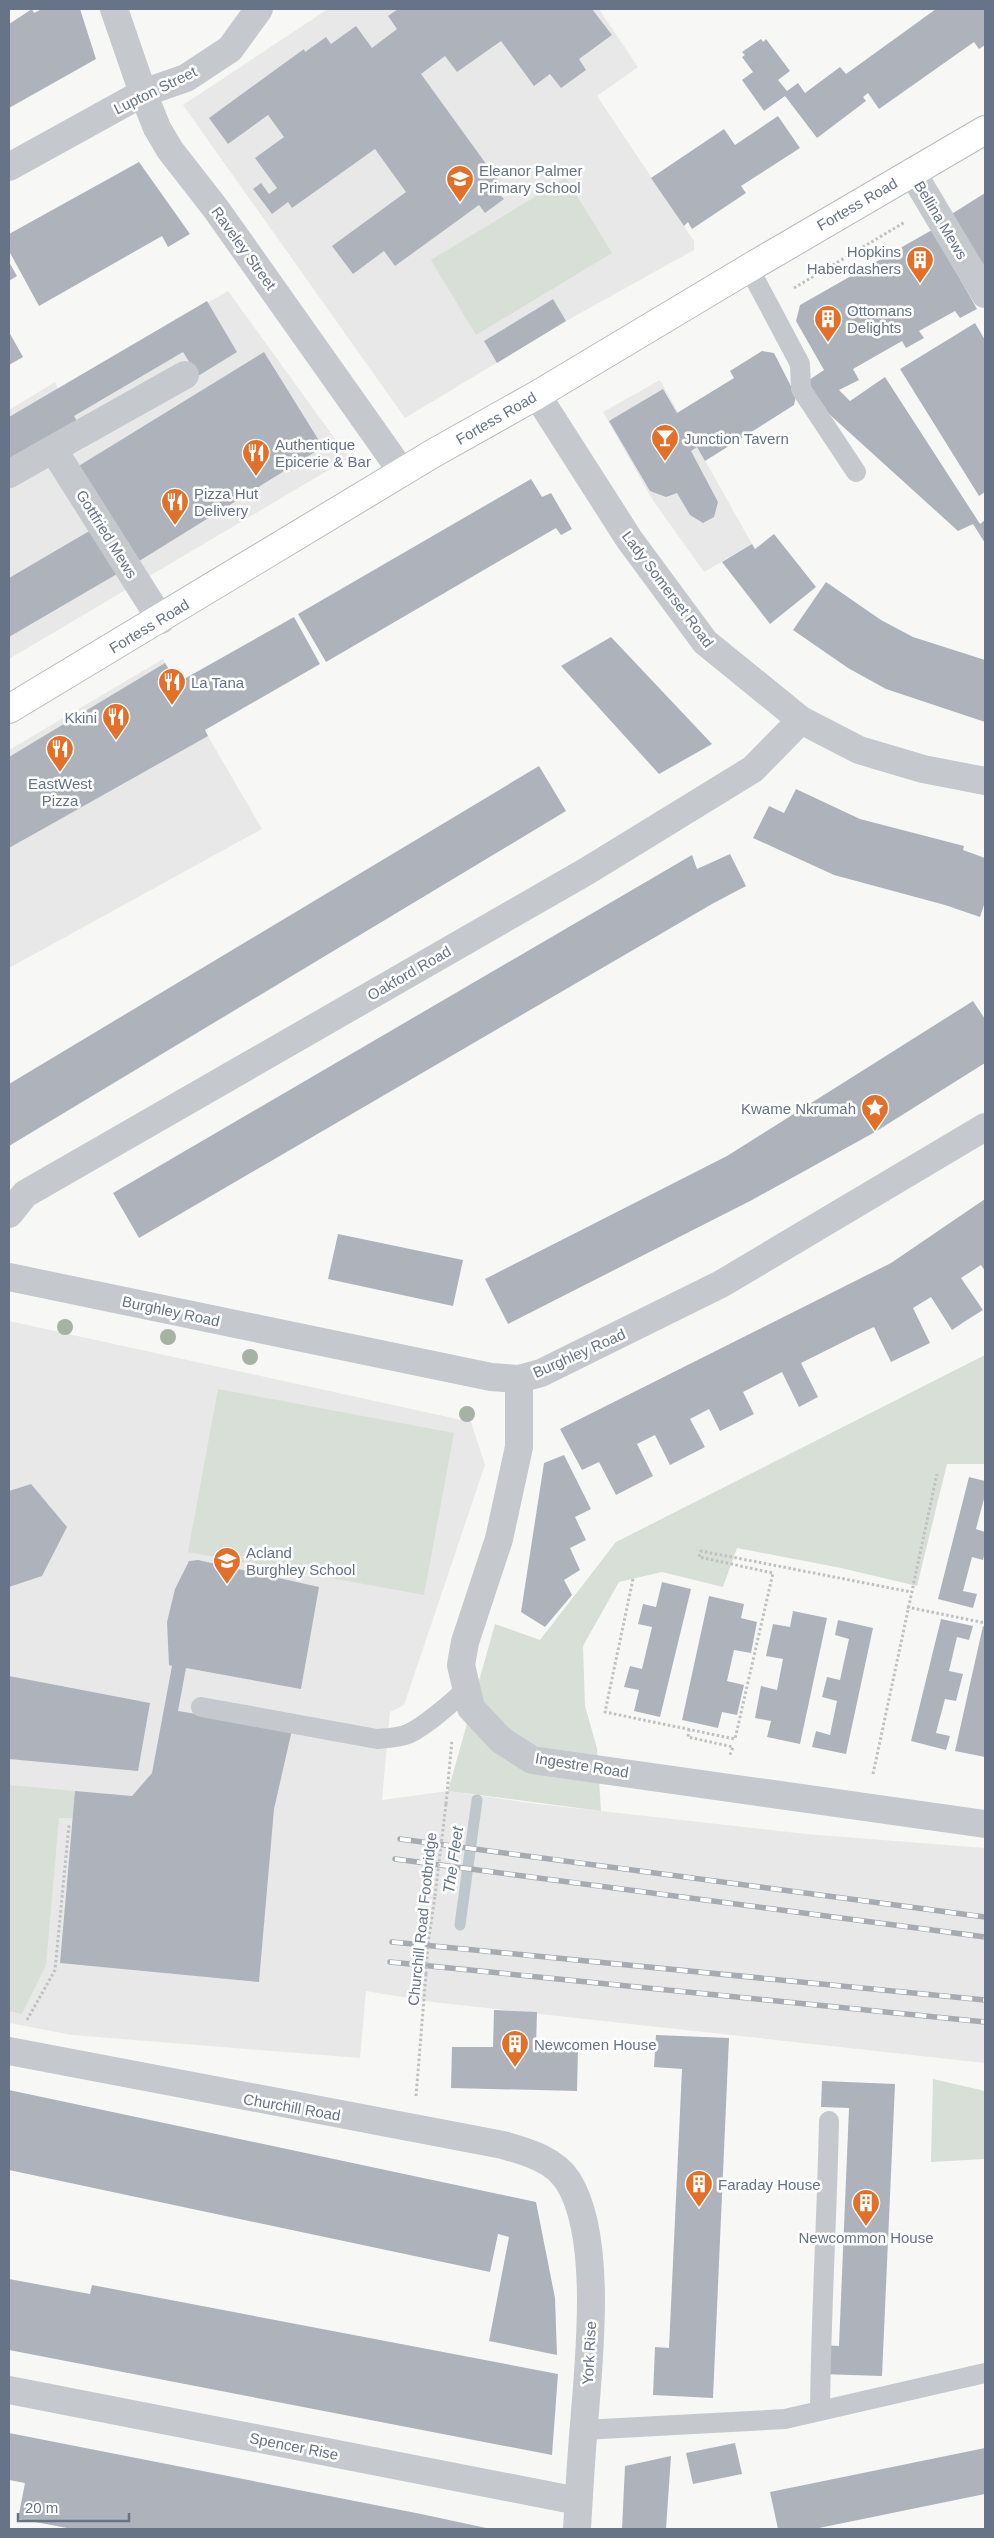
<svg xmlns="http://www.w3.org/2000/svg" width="994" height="2538" font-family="Helvetica,sans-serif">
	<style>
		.built { fill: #e8e8e8 }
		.green { fill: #d8dfd6 }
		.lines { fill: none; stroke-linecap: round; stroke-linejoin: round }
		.stream { stroke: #bec7cc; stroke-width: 11 }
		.building { fill: #aeb3bb }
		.primary-casing { stroke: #b8bbc0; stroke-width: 30 }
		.path { stroke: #bfc0c3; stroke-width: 3; stroke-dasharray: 2.5 2.5; stroke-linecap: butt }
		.lane { stroke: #c5c8cc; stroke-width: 20 }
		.street { stroke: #c5c8cc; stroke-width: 28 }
		.primary { stroke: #fff; stroke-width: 28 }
		.rail-casing { stroke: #a6aab1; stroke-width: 5.5 }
		.rail { stroke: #fff; stroke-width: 4; stroke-dasharray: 11; stroke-linecap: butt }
		.path-bridge { stroke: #bfc0c3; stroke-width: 3; stroke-dasharray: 2.5 2.5; stroke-linecap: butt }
		.tree { fill: #a6b2a4 }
		.labels { text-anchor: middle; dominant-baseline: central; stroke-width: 5; stroke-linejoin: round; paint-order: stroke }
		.street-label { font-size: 15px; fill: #677386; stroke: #fff }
		.poi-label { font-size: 15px; fill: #677386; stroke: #fff; text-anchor: start }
		.water-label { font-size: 16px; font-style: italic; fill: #637482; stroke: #fff }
	</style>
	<rect width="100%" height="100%" fill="#f7f8f5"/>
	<!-- built -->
	<path class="built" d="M328,9H599L638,67L597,96L694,241V250L566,321L405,418L183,105Z
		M228,291L349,458L9,659V410L55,382L58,389Z
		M660,380L752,544L704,572L652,499L603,412Z
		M163,659L262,829L9,968V750Z
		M9,1321L471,1422L485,1465L404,1705L390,1712L382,1800L448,1791L538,1804L806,1834L985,1848V2063L432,2002L366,1991L360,2058L72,2035L9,2023Z"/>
	<!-- green -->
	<path class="green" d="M566,178L612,253L476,335L431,260Z
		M985,1355V1464H947L917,1586L841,1568L737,1548L723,1587L662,1572L619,1582L583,1646L585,1706L597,1748L601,1811L448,1791L495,1624L540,1640L616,1542Z
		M218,1389L454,1433L424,1595L188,1552Z
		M9,1785L75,1791L73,1818H59L46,1965L22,2014L9,2011Z
		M933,2079L985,2091V2159L931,2162Z"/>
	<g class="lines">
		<!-- stream -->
		<path class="stream" d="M460,1925L477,1800"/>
	</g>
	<!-- building -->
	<path class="building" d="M32,9L34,13L42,9H80L96,59L9,108V24Z
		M398,9H592L612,35L579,59L586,70L561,88L550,74L534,86L501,41L457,72L445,56L421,74L505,190L499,194L504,199L485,213L479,205L395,266L384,251L353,274L332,246L406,192L375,149L292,208L288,202L272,214L253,189L261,183L269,194L277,188L255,158L284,137L268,115L228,144L209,118L304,49L305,52L326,37L331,44L356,26L372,48L397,29L388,16Z
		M936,9H985V45L979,49L974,42L879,109L868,93L863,97L866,101L817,138L785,96L764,111L742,80L753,72L742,57L745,55L742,52L761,39L763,42L766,39L790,71L778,80L787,91L798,83L805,93L840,67L846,74Z
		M778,116L800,148L741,186L746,193L692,229L688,222L684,226L651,178L724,129L735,145Z
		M139,162L190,234L168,247L162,236L39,306L9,251V234Z
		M985,193V265L982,267L950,215Z
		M932,230L977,309L960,318L955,311L919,331L924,338L906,348L902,341L853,369L859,380L839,390L850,401L885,377L980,524L985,520V543L973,524L958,531L818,404L806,382L824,370L796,321L800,305Z
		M9,262L17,276L9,281Z
		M553,299L566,321L497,363L484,341Z
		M207,301L237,352L198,376L183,352L74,416L78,423L9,464V417Z
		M975,323L985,340V492L979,496L900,369Z
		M9,332L23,357L9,365Z
		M762,351L774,353L796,396L794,405L705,461L697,447L691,451L718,502L714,517L703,523L690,515L677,493L666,497L650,491L609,421L663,389L677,413L734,378L730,371Z
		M264,352L323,447L136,563L77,467Z
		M531,479L542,497L551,493L572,529L561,535L556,528L326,662L298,614Z
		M91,530L117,574L9,637V578Z
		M774,534L816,587L770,624L722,562L752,544L755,549Z
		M826,582L881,620L913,637L985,660V722L886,689L848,668L793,630Z
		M294,617L320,664L205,730L208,736L9,848V757L165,663L177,683Z
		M611,637L712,744L659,774L561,666Z
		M539,766L566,811L9,1146V1084Z
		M796,789L860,819L964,846L963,850L985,858V902L980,917L945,905L834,875L753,838L769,806L784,813Z
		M730,854L746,886L712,904L139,1238L113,1193L692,855L697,869Z
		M973,1001L985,1019V1063L875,1132L752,1200L508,1324L485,1279L727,1156Z
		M985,1199V1271L981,1265L961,1278L983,1310L967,1320L952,1330L931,1297L913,1308L930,1343L891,1362L874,1327L859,1334L801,1363L818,1397L799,1407L782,1372L743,1392L754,1414L720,1431L709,1409L690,1419L705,1447L670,1465L655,1435L637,1444L653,1476L616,1495L599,1462L582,1470L560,1429L891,1263Z
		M338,1234L463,1260L453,1306L328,1279Z
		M564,1455L591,1509L575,1517L586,1540L570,1548L580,1570L564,1580L572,1595L545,1627L521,1612L544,1463Z
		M969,1477L985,1481V1495L976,1529L985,1532V1552L983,1560L972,1557L963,1591L977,1594L973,1608L938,1599Z
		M31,1484L67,1527L42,1576L9,1587V1491Z
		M198,1560L319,1587L301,1689L186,1668L178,1711L292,1730L274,1809L259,1982L60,1963L75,1791L132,1796L152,1773L172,1666L169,1665L167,1622L175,1589L189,1561Z
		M662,1582L691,1589L660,1717L634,1711L639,1690L624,1687L630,1666L642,1669L652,1627L638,1624L643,1604L656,1607Z
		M709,1596L744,1604L741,1618L757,1622L751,1653L734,1650L727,1681L744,1685L737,1715L722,1712L718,1728L682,1720Z
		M793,1611L827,1618L800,1744L767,1737L771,1721L755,1718L761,1686L777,1690L783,1659L766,1656L773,1624L790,1627Z
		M941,1619L973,1626L969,1640L957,1637L949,1671L963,1674L956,1701L945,1699L936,1733L950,1736L946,1750L911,1741Z
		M838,1620L873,1628L846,1754L812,1747L816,1731L830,1735L837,1701L822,1697L827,1677L840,1680L849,1639L835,1635Z
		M983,1626L985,1627V1757L955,1751Z
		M9,1676L150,1703L138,1771L9,1759Z
		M494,2010L537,2012L536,2047L578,2048L577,2091L451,2088L452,2047H493Z
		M656,2035L729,2038L713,2398L653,2395L655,2347L669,2348L682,2069L654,2067Z
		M822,2081L895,2084L882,2376L821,2374L822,2345L839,2346L849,2108L821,2107Z
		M9,2090L536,2202L555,2298L557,2355L489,2341L509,2237L498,2234L490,2272L9,2170Z
		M9,2279L90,2294L92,2285L558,2374L552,2455L9,2350Z
		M9,2433L421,2514L491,2529H72L46,2524L18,2519L25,2483L9,2480Z
		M735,2443L742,2474L693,2484L686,2453Z
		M985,2448V2494L814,2529H778L770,2492Z
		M671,2456L666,2529H622L625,2466Z"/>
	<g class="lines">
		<defs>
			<path id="primary" d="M9,709L432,454L537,395L749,268L985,130"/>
		</defs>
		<!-- primary casing -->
		<use href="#primary" class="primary-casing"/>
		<!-- path -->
		<path class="path" d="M794,288L905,222
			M633,1579L605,1712L735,1739L773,1573L699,1557L701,1551L911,1592
			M907,1607L985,1623
			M689,1729L688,1737L733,1747L730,1755
			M873,1774L937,1474
			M446,1804L452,1740
			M428,1944L435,1896
			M27,2020L55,1970L69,1825
			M416,2096L426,1974"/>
		<!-- lane -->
		<path class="lane" d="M749,268L800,364L801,389L856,472
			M201,1707L377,1739C388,1738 398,1738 408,1734C424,1727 453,1702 465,1690
			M820,2411C821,2314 827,2217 829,2121
			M583,2430L785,2419L985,2373"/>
		<!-- street -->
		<path class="street" d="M114,9L143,93L157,128L170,150L216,209L402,472
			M9,167L143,93L186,78L230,49L259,9
			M912,172L985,294
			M537,395L629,539L705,642L801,720L859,750L923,769L985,781
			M53,449L185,375
			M9,474L53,449L161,620
			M9,1214L25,1194L587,871L753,769L801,720
			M9,1277L491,1377L519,1379L541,1373L721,1284L985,1127
			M519,1379V1447L499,1539L465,1642L461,1665L471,1708L501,1740L532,1760L985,1824
			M9,2051L503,2145C527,2152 554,2159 568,2181C603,2236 589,2360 584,2424C581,2459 579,2494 577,2529
			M9,2390L578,2501"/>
		<!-- primary -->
		<use href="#primary" class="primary"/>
		<defs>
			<path id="rail" d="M400,1839L985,1917
				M395,1859L985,1937
				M392,1942L985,2000
				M390,1962L985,2022"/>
		</defs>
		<!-- rail casing -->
		<use href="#rail" class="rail-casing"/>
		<!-- rail -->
		<use href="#rail" class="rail"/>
		<!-- path-bridge -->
		<path class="path-bridge" d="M435,1896L446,1804
			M426,1974L428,1944"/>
	</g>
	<!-- trees -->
	<g class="tree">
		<circle cx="65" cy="1327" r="8"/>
		<circle cx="168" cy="1337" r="8"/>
		<circle cx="250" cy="1357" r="8"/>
		<circle cx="467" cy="1414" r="8"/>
	</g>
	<!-- icons -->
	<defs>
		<symbol id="school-pin" viewBox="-11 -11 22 30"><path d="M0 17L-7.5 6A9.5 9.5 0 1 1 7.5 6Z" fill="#e37029" stroke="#fff"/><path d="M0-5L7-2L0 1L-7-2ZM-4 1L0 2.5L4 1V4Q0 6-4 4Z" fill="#fff"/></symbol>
		<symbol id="building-pin" viewBox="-11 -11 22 30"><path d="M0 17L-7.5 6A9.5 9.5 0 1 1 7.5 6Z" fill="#e37029" stroke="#fff"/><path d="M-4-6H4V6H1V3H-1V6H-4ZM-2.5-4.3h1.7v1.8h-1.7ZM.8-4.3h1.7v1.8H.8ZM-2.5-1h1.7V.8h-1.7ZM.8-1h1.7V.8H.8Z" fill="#fff"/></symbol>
		<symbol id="bar-pin" viewBox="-11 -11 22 30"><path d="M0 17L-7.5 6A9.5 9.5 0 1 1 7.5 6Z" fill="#e37029" stroke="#fff"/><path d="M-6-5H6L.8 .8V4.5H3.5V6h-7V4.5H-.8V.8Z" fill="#fff"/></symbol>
		<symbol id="restaurant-pin" viewBox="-11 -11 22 30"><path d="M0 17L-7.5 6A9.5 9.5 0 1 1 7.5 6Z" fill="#e37029" stroke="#fff"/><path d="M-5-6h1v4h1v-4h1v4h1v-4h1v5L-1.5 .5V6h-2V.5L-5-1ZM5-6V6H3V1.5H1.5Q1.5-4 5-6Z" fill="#fff"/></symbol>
		<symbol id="sight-pin" viewBox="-11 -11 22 30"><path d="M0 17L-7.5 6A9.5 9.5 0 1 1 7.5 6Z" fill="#e37029" stroke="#fff"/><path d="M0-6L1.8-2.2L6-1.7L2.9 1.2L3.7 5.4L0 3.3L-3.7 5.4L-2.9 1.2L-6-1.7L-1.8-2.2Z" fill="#fff"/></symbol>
	</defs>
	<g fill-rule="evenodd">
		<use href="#school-pin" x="444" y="163" width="32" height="43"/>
		<use href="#building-pin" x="904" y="244" width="32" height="43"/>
		<use href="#building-pin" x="812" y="303" width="32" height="43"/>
		<use href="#bar-pin" x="649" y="422" width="32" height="43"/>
		<use href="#restaurant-pin" x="240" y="437" width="32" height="43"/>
		<use href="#restaurant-pin" x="159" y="486" width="32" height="43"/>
		<use href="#restaurant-pin" x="156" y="666" width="32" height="43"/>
		<use href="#restaurant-pin" x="100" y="701" width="32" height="43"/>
		<use href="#restaurant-pin" x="44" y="733" width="32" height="43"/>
		<use href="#sight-pin" x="859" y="1092" width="32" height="43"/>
		<use href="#school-pin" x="211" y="1545" width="32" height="43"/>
		<use href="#building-pin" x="499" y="2028" width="32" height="43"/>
		<use href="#building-pin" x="683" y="2168" width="32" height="43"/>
		<use href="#building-pin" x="850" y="2187" width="32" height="43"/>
	</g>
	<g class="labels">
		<!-- street labels -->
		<g class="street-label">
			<text transform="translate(155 90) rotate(-26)">Lupton Street</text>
			<text transform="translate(857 204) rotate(-30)">Fortess Road</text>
			<text transform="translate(941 220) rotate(59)">Bellina Mews</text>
			<text transform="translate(244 248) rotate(54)">Raveley Street</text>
			<text transform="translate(496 418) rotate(-30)">Fortess Road</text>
			<text transform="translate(107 534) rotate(58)">Gottfried Mews</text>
			<text transform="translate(668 589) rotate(53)">Lady Somerset Road</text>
			<text transform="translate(149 626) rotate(-31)">Fortess Road</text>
			<text transform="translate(409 973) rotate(-30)">Oakford Road</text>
			<text transform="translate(171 1311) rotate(12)">Burghley Road</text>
			<text transform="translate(579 1353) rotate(-24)">Burghley Road</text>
			<text transform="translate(582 1765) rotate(9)">Ingestre Road</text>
			<text transform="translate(422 1919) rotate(-84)">Churchill Road Footbridge</text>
			<text transform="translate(292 2107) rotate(10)">Churchill Road</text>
			<text transform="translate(589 2353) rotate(-87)">York Rise</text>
			<text transform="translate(294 2446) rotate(11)">Spencer Rise</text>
		</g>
		<!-- poi labels -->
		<g class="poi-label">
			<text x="479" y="170">Eleanor Palmer<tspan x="479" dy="17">Primary School</tspan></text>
			<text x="901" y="251" text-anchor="end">Hopkins<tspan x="901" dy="17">Haberdashers</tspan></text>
			<text x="847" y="310">Ottomans<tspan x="847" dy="17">Delights</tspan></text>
			<text x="684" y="438">Junction Tavern</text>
			<text x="275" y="444">Authentique<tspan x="275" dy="17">Epicerie &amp; Bar</tspan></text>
			<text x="194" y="493">Pizza Hut<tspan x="194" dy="17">Delivery</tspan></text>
			<text x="191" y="682">La Tana</text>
			<text x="97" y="717" text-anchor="end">Kkini</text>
			<text x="60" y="783" text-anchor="middle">EastWest<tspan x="60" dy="17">Pizza</tspan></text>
			<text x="856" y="1108" text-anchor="end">Kwame Nkrumah</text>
			<text x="246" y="1552">Acland<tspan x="246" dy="17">Burghley School</tspan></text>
			<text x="534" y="2044">Newcomen House</text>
			<text x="718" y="2184">Faraday House</text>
			<text x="866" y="2237" text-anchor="middle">Newcommon House</text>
		</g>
		<!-- water labels -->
		<g class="water-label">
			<text transform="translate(453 1860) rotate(-82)">The Fleet</text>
		</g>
	</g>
	<!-- border -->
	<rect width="994" height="2538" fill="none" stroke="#677386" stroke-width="20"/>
	<!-- scale -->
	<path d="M18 2513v8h111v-8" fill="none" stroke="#677386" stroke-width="2.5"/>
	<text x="25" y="2513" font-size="15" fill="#677386" stroke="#ffffff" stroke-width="4" paint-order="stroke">20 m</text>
</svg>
